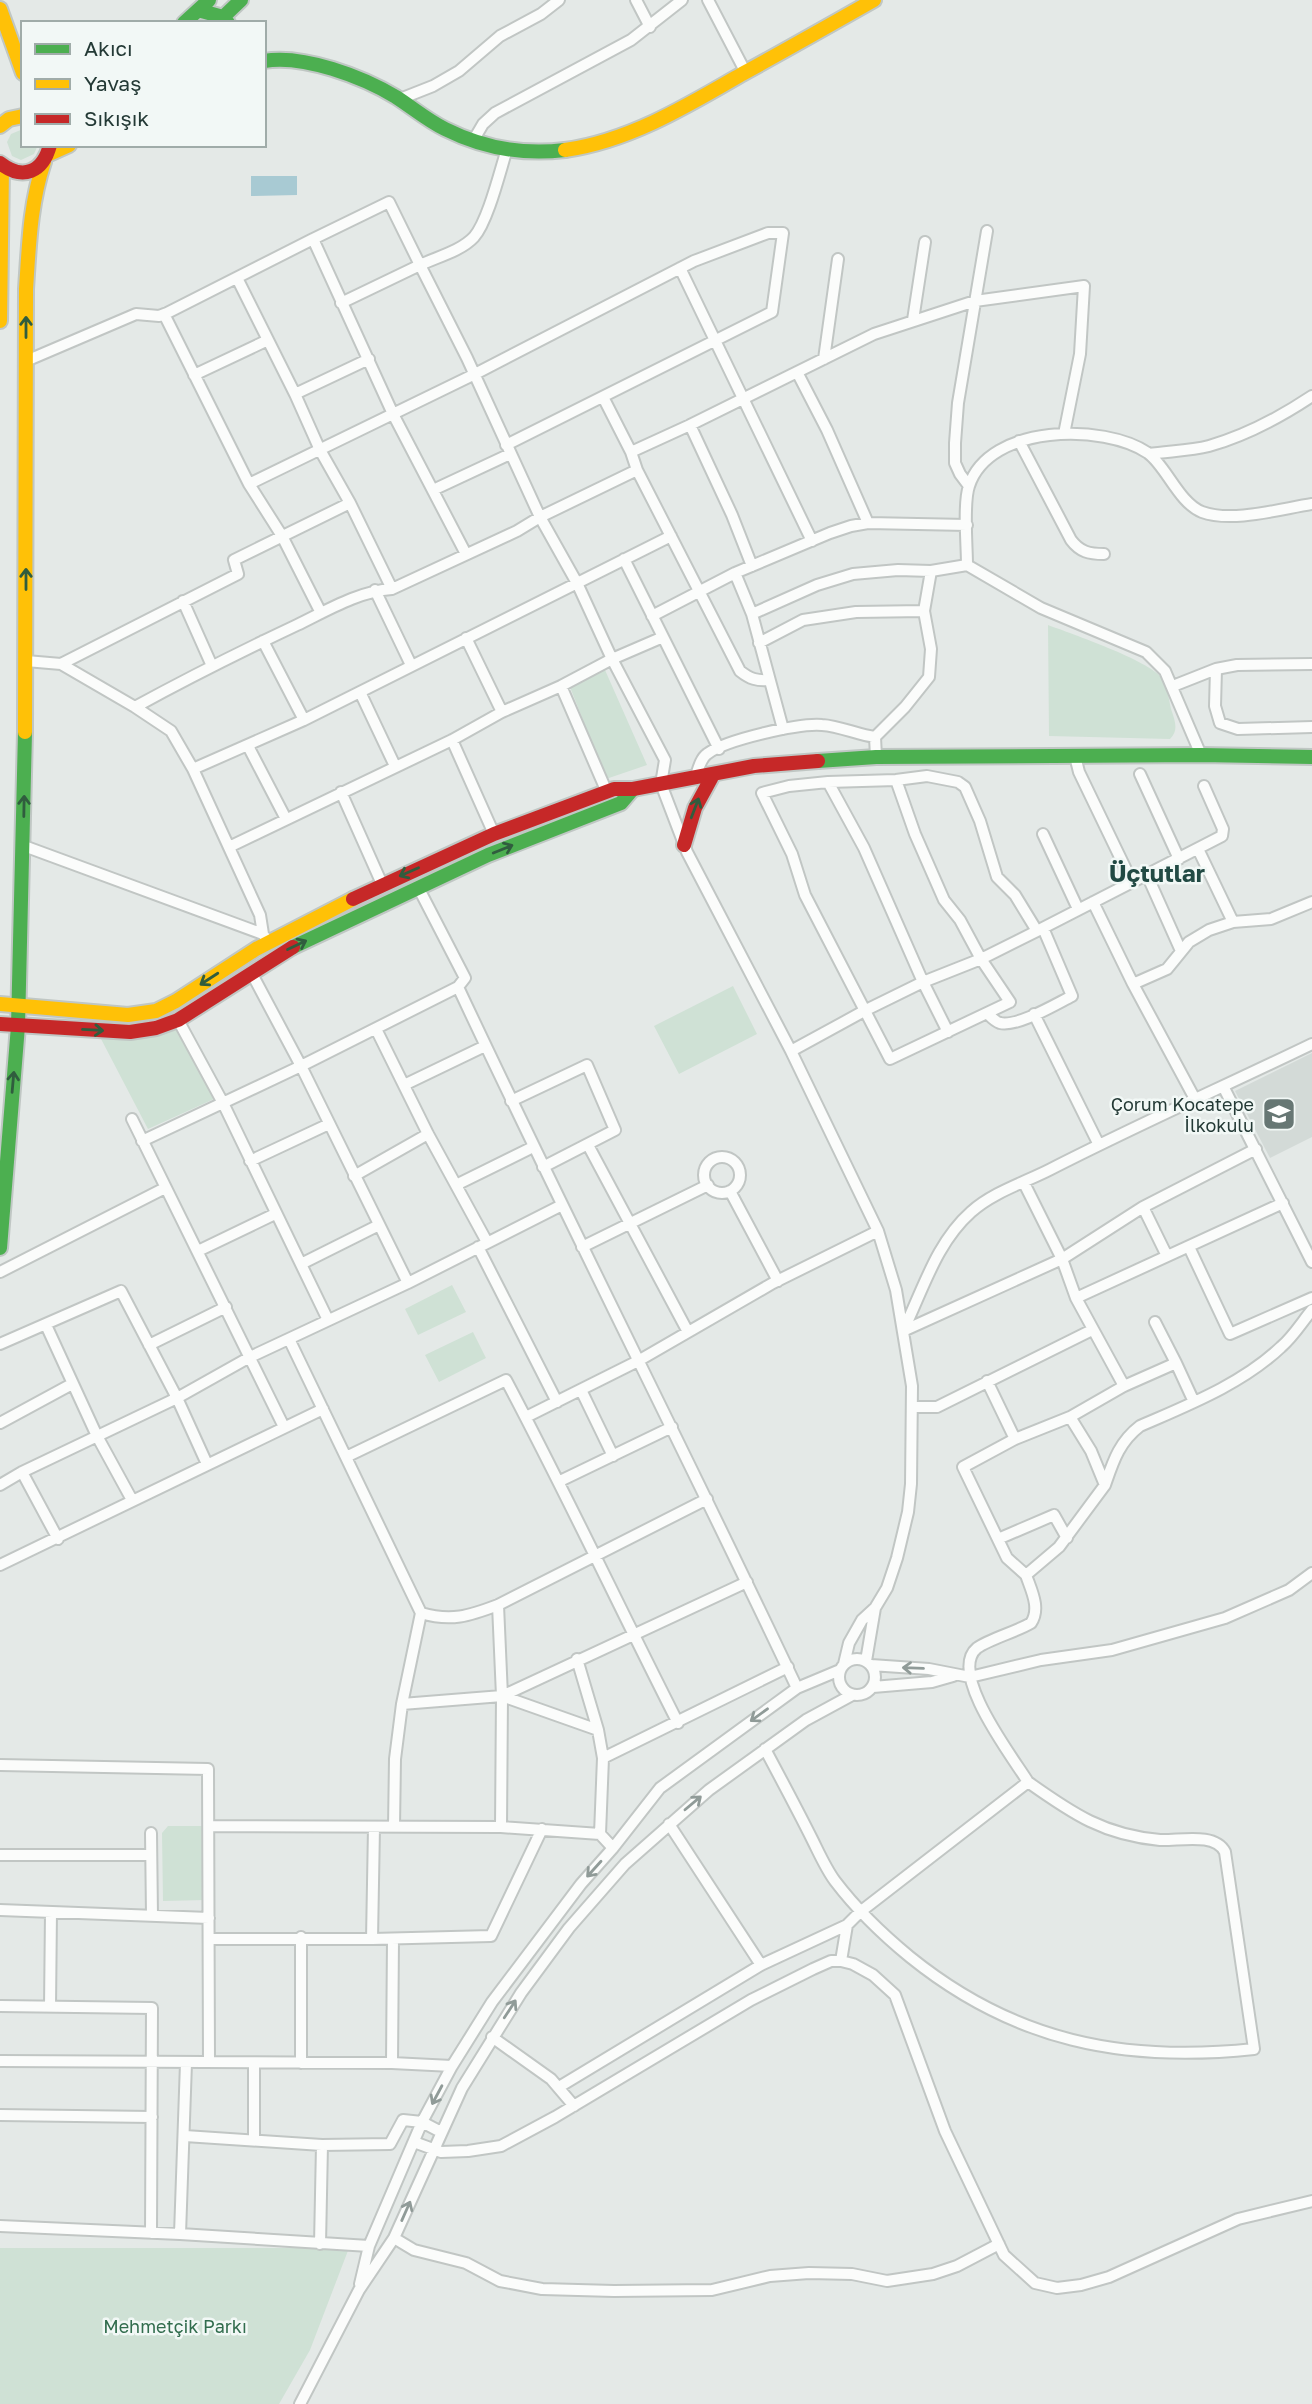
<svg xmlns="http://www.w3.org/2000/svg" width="1312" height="2404" font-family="'Golos Text',sans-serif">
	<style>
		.built { fill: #d3dad7 }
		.green { fill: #cfe1d5 }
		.water { fill: #a8cad3 }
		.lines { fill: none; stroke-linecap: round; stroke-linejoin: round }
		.street-casing { stroke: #c1c6c4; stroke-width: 14 }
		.fast-casing { stroke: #c0c7c4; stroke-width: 18 }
		.slow-casing { stroke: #c0c7c4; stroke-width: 18 }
		.jam-casing { stroke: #c0c7c4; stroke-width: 18 }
		.street { stroke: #fbfcfb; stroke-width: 10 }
		.fast { stroke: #4caf50; stroke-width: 14 }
		.slow { stroke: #ffc107; stroke-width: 14 }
		.jam { stroke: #c62828; stroke-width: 14 }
		.oneway { stroke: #305d3e }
		.oneway2 { stroke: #909b98 }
		.labels { text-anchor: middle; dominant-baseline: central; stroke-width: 5; stroke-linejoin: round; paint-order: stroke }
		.poi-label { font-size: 18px; fill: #243a36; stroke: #f2f8f6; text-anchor: end }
		.park-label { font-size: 18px; fill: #326d4e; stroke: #f2f8f6 }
		.district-label { font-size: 24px; font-weight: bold; fill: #224a44; stroke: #f2f8f6 }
	</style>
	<rect width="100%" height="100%" fill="#e4e9e7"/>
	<!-- built -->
	<path class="built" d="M1312,1053V1137L1270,1158L1235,1091Z"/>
	<!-- green -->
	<path class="green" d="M23,129V145H38L34,154L21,160L12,156L7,142L11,134Z
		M1048,625C1072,634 1148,660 1162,678C1167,685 1169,700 1171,709C1175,721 1179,730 1170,739L1049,736Z
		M605,670L647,765L606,779L570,687Z
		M733,986L757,1034L679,1074L654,1026Z
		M181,1029L214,1099L148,1129L100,1037L140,1039Z
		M452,1285L466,1312L418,1335L405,1309Z
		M473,1332L486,1358L439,1382L425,1355Z
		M168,1826H207L206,1900L163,1901L162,1833Z
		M0,2248H349L310,2350L279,2404H0Z"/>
	<!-- water -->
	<path class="water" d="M251,176H297V195L251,196Z"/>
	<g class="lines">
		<defs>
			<path id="street" d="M636,0L650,27
				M708,0L746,73
				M400,99L433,86L459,71L500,36L541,14L559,0
				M473,141L483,124L495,113L631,40L682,0
				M313,239L389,202L420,265C437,257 461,251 474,237C488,221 500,171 507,149
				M680,268L812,541
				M237,278L295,394L320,450L350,503L392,589
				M341,303L420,265L467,358L540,517L637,470
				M164,314L249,484
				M913,320L925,242
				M824,359L838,259
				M26,361L136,314L159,316L167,313L313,239L393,414L466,554
				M797,372L827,430L868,523
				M194,375L268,340
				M295,394L369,359
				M603,397L631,452L637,470L740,671C750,679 757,681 769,680
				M1019,441L1071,540C1080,552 1089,554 1104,554
				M631,452L690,425
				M1149,454C1168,451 1190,451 1209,446C1244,436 1282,416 1312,396
				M969,486L960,474L955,463V443L958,403L987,231
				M433,490L510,454
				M624,559L719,749
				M752,566L732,515L690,425L874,334L975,301L1084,286L1080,354L1064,434
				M735,573L752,614L783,729
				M375,590L411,665
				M183,601L212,666
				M321,613L282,536L249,484L475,374L694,261L768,233H783L772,312L506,445
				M752,614L817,585L853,574L898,570L931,571L967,565
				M652,616L735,573L830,533L851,526L868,523L967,525
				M466,638L502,712
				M263,641L304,720
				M759,643L803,620L856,612L924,611
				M26,661L61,664L135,707
				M61,664L238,574L234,560L350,503
				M1216,669L1215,706L1220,723L1238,729L1312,727
				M561,686L606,790
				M1173,686L1216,669L1237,665L1312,664
				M360,692L395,766
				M875,737L905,707L929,677L931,649L924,611L931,571
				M452,740L494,834
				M248,746L286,819
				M1201,755L1165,671L1146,652L1041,608L967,565C967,545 963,503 969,486C989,424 1104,423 1148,453C1166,466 1179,503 1202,512C1232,523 1280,509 1312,504
				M1075,756L1079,772L1132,882
				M193,769L304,720L671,536
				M1140,774L1179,859
				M695,778C698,771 700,759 707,754C725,740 799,723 822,725C840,726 858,735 875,737L876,757
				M896,780L915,834L944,900L960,920L981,959L1010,1002L890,1059L805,895L792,854L762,793L789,786L828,782L896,780L927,776L958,782L965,787L980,821L997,877L1015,895L1037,931
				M828,782L864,848L923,982L948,1032
				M341,792L382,884
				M1043,834L1078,909
				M24,846L263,934
				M229,847L452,740L502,712L561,686L612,659L663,637
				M1198,849L1233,922
				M1147,875L1181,951
				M1093,902L1133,984L1195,1099
				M268,942L263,934L260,915L193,769L171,731L135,707C188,678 242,651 297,625C326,611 359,591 392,589L517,531L540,517L577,583L612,659L665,760L661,784L687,852L791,1051L878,1231L896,1290L912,1386L911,1484L908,1512L897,1558L887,1588L875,1608L862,1620L849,1643L844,1664
				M251,972L301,1066L408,1283
				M1133,984L1167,969L1189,942L1209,930L1233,922L1271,919L1312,902
				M458,987C568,1222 686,1453 797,1688
				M987,1013C991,1017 994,1021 1000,1023C1018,1027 1056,1004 1072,996L1043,928
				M1034,1014L1099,1145
				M178,1020L223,1103L328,1320
				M376,1029L428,1134L487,1242
				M791,1051L866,1010L923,982L981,959L1037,931L1222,836L1223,829L1204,786
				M404,1085L485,1046
				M1223,1086L1312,1262
				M511,1101L587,1065L615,1130L543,1167
				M132,1119L284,1427
				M142,1141L301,1066L458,987L465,978L418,887
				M588,1145L688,1332
				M704 1175a18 18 0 1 1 36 0a18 18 0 1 1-36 0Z
				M250,1161L329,1124
				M354,1176L428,1134
				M1024,1183L1062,1259L1076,1298L1124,1386
				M456,1185L533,1147
				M730,1191L778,1281
				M1143,1207L1167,1256
				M478,1247L557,1402
				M582,1247L708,1185
				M1189,1247L1230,1334L1312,1298
				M198,1251L275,1214
				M301,1264L379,1225
				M0,1272L165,1188
				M1076,1298L1283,1203
				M46,1325L97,1436L132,1500
				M903,1331C923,1290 936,1243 971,1212C993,1192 1026,1182 1051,1169C1137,1125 1225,1086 1312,1044
				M903,1331L1062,1259L1143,1207L1256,1149
				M289,1339L421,1613L402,1704L395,1759L394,1827
				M0,1344L121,1291L177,1398L207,1464
				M149,1345L226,1307
				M1176,1363L1194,1402
				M987,1381L1015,1439
				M581,1390L613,1456
				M912,1407H937L1092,1330
				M526,1417L638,1361L773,1283L878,1231
				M0,1423L72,1384
				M346,1457L506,1380C566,1493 620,1609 678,1723
				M22,1472L58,1539
				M560,1481L672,1427
				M0,1485L22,1472L177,1398L250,1357L408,1283L562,1205
				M1105,1485C1113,1462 1119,1442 1140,1426C1188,1405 1242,1384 1281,1347C1293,1337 1302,1322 1312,1310
				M998,1539L1054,1515L1067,1538
				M0,1565L323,1409
				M1026,1575L1007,1558L963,1467L1015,1439L1070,1417L1124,1386L1176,1363L1155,1322
				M498,1605L502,1696L501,1827
				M421,1613C451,1622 469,1616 498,1605L707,1499
				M839 1677a18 18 0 1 1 36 0a18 18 0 1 1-36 0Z
				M577,1659L598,1730L603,1758L600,1834L613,1848
				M866,1661L875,1608
				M871,1665L929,1669L970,1677L1041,1660L1112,1650L1225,1618L1289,1590L1312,1573
				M873,1687L932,1682L953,1676
				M502,1696L598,1730
				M402,1704L502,1696L747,1582
				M765,1749C781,1779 797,1809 812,1839C819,1853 826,1869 835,1881C857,1910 882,1934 910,1957C1014,2041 1123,2063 1254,2049L1225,1852C1215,1832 1179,1841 1160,1840C1104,1835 1073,1814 1028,1782
				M603,1758L788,1667
				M0,1765L208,1769L209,2062
				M669,1824L761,1965
				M209,1826L501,1827L600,1834
				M151,1833L152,1916
				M0,1855H150
				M0,1910L209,1918
				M301,1937V2063
				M209,1939H372L491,1936L542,1829
				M372,1939L374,1827
				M841,1961L847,1925L860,1912L1028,1782C1014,1759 947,1673 977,1648C989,1639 1016,1632 1031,1623C1041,1608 1031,1590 1026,1575L1059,1547L1105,1485L1091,1451L1070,1417
				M0,2006L152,2008L151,2233
				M50,2007L51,1912
				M492,2037L551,2079L574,2106
				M0,2061L392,2063L452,2066
				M392,2063L393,1939
				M559,2087L761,1965L847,1925
				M0,2115L152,2117
				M185,2136L322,2145L390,2144L403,2120L422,2122L441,2132
				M254,2139V2063
				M414,2142L441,2152L468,2151L501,2146L555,2117L751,2000L813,1969L831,1961H841L853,1964L873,1975L895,1995L945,2131L1004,2255L1035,2283L1057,2288L1081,2285L1109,2277L1238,2219L1312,2201
				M0,2226L180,2234L369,2246
				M180,2234L186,2063
				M394,2238L414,2250L466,2263L500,2281L542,2289L614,2291L712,2290L770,2276L809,2273L852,2274L887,2281L933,2274L957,2266L999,2244
				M320,2244L322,2145
				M360,2284L369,2246L422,2122L452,2066L492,2002L581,1884L613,1848L660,1788L797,1688L840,1670
				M300,2404L359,2290L394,2238L462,2088L521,1993L569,1928L625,1864L709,1790L806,1720L852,1695"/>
			<path id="fast" d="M198,10L223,17L228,23
				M218,22L241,0
				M184,23L209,0
				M264,61C303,54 363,77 396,97C413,108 427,120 445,129C483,148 524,155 565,150
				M818,761L876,757L1201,755L1312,757
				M293,947L488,855L621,803L633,789
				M0,1248L18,1026L25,732"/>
			<path id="slow" d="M0,9L23,73
				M0,126L9,119L23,116
				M565,150C629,141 687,106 742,74C786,50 830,25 874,0
				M49,154L69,145
				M0,321L2,166
				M25,732L26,289C29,245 30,204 44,162
				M0,1004L128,1015L156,1011L176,1001L256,949L353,899"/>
			<path id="jam" d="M0,163C23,181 43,172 50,145
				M684,845L695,808L713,775
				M353,899L494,834L614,789H633L754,766L818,761
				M0,1024L130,1032L156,1028L178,1020L293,947"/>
		</defs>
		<!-- street casing -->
		<use href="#street" class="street-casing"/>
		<!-- fast casing -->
		<use href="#fast" class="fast-casing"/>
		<!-- slow casing -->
		<use href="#slow" class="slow-casing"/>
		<!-- jam casing -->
		<use href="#jam" class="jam-casing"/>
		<!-- street -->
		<use href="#street" class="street"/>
		<!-- fast -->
		<use href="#fast" class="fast"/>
		<!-- slow -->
		<use href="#slow" class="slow"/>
		<!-- jam -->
		<use href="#jam" class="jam"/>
	</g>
	<!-- one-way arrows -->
	<defs><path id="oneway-shaft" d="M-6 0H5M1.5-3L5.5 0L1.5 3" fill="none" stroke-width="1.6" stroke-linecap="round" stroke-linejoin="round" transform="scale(1.75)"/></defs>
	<g class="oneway">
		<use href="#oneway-shaft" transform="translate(26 327) rotate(-90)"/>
		<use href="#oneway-shaft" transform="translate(26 579) rotate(-90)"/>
		<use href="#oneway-shaft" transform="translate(24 806) rotate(-89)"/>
		<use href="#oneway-shaft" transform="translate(695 808) rotate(-69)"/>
		<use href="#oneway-shaft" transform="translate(503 849) rotate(-22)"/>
		<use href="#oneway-shaft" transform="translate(409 872) rotate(156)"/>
		<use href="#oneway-shaft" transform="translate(297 945) rotate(-26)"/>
		<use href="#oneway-shaft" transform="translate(209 979) rotate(147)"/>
		<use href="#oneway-shaft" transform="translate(93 1030) rotate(3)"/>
		<use href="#oneway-shaft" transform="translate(13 1082) rotate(-85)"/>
	</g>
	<g class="oneway2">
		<use href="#oneway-shaft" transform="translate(913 1668) rotate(-178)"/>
		<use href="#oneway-shaft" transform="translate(759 1715) rotate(144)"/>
		<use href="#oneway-shaft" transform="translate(693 1803) rotate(-40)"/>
		<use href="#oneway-shaft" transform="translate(594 1869) rotate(132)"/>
		<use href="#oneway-shaft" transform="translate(510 2009) rotate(-57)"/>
		<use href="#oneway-shaft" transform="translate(437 2095) rotate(118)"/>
		<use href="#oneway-shaft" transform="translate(406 2211) rotate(-66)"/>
	</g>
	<!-- icons -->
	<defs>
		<symbol id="school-square" viewBox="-11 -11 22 22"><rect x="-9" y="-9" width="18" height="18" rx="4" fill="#677774" stroke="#f2f8f6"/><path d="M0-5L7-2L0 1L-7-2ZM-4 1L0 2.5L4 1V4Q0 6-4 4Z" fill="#fff"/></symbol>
	</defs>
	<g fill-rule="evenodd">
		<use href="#school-square" x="1260" y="1095" width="38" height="38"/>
	</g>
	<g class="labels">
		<!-- poi labels -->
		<g class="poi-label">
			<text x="1254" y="1104">Çorum Kocatepe<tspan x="1254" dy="21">İlkokulu</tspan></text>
		</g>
		<!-- park labels -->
		<g class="park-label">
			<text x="175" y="2326">Mehmetçik Parkı</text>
		</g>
		<!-- district labels -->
		<g class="district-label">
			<text x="1157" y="872">Üçtutlar</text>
		</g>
	</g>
	<!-- legend -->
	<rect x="21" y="21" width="245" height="126" fill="#f2f8f6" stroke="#a0aca9" stroke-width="2"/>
	<rect x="35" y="44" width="35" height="10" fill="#4caf50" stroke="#a0aca9" stroke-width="2"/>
	<text x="84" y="56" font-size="21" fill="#243a36">Akıcı</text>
	<rect x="35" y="79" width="35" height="10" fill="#ffc107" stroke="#a0aca9" stroke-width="2"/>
	<text x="84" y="91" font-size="21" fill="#243a36">Yavaş</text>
	<rect x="35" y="114" width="35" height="10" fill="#c62828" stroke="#a0aca9" stroke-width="2"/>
	<text x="84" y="126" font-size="21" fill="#243a36">Sıkışık</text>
</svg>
